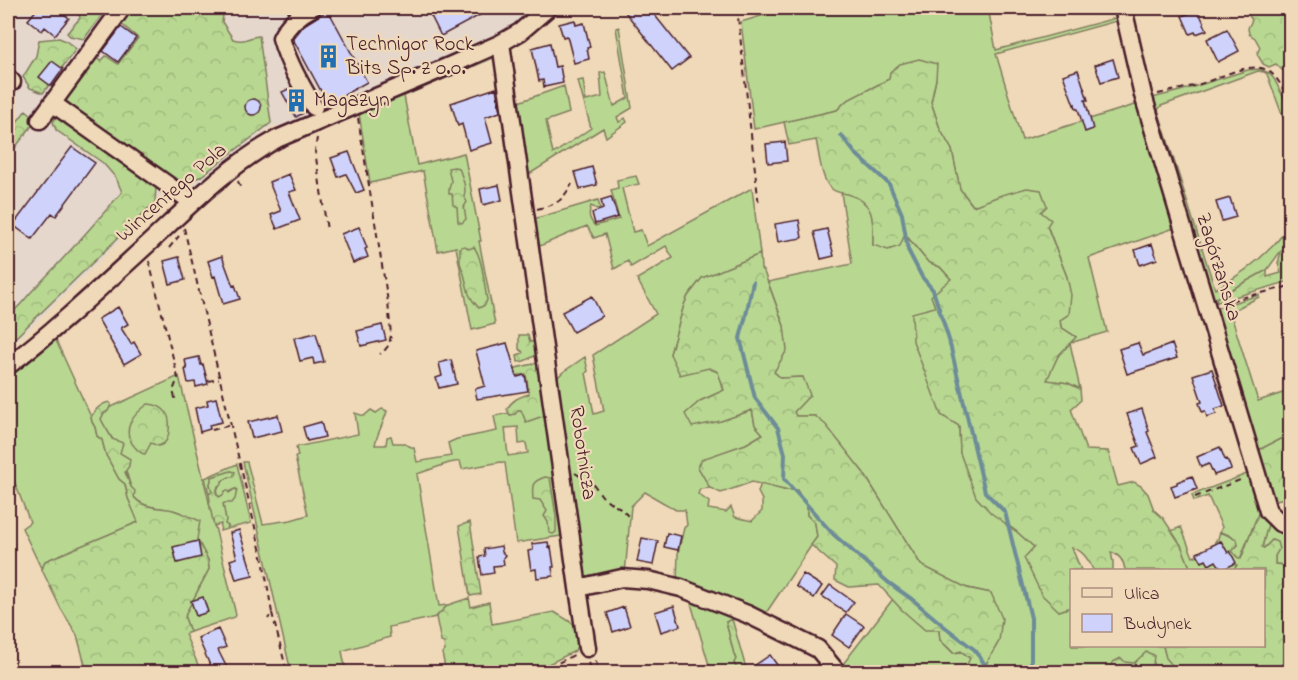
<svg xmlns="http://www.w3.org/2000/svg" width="1298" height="680" font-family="'Indie Flower',sans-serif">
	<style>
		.built { fill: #e5d7cc }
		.grass { fill: #b8d891; stroke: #817c5e; stroke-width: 1.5; fill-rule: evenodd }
		.forest { fill: url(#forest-crowns); stroke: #817c5e; stroke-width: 1.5 }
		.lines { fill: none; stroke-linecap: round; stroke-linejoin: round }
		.stream { stroke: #6d8c98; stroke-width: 4 }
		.building { fill: #cfd3fb; stroke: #4a1f2b; stroke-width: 1.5 }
		.minor-casing { stroke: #4a1f2b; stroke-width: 21 }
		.path { stroke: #4a1f2b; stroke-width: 2; stroke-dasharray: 6 4.5; stroke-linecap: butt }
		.minor { stroke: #efd9b8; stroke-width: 16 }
		.labels { text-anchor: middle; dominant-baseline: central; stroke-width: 4.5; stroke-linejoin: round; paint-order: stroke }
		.poi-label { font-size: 21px; fill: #4a1f2b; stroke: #efd9b8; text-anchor: start }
		.street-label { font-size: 21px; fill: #4a1f2b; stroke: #efd9b8 }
	</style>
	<defs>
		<pattern id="forest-crowns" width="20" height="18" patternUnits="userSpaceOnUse" patternTransform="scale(1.5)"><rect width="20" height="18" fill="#b8d891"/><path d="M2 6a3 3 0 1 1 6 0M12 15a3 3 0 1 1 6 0" fill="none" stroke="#a0b97d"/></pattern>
	</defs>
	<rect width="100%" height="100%" fill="#efd9b8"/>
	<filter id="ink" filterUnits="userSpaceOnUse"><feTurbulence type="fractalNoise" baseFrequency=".0167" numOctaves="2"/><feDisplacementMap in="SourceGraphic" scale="12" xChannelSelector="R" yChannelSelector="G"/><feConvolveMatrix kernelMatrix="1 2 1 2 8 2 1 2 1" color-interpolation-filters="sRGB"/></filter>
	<g filter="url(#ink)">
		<!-- built -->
		<path class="built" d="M8,8H537L515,26L486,39L386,84L277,127L274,125L199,184L186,187L177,183L167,195L18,340L8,343Z"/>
		<!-- grass -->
		<path class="grass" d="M787,8H988L996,50L1116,18L1114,8H1118L1120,20L996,54L1022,140L1141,103L1180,226L1089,258L1107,332L1070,343L1080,389L1068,383L1046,380L1058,356L1076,337L1061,327L1060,320L1069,314L1067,277L1047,225L1002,195L974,207L960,189L952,150L940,129L931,102L936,79H889L846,101L837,110L754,129L741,22Z
			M619,27L632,108L617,117L619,122L625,118L627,122L606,137L603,128L523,178L513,104L564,86L569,113L546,121L553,154L591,128L578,81L583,80L586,101L602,97L600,73L605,72L614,106L628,98L616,28Z
			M495,52L498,56L404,96L417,165L464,153L481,241H479L495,324L472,330L456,247L438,251L423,171L370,183L359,113Z
			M1260,69L1269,73L1274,79L1290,110V136L1267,74L1264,72L1258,71L1161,106L1158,110L1215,289C1245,273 1270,253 1290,225V246L1280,252L1267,270L1217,298V302L1210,299L1152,98L1180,91L1248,70Z
			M636,176L639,184L622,188L633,232L641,230L647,246L752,188L760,254L702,278L688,296L684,305L670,354L718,372L724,391L700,401L721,421L752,410L755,425L763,434L746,444L702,460L698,467L710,488L700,489L698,494L709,502L708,509L726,512L731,507L735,517L752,521L762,511V500L758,492L761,483L784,490H797L807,507V515L815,523L817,537L764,616L677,583L678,553L684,528L687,525L685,510H676L645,492L631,506L625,574L592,582L581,577L555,380L563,372L585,357L588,371L586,373L594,414L604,411L593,355L656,314L637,279L673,258L666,246L631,267L628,261L614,269L605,234L594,238L587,226L535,248L530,220L598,200L600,208L597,209L591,206C588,215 589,219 595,226L619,219L611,190L618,188L617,180Z
			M841,192C847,194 855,195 860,198C876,208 873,229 873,245L904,234L928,262L940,267L951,279L935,307L959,426L960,453L1007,526L1016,531L1034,547L1059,611L1071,607L1072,646H1163L1166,657L1177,671L1176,672H993L986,664L999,641L991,593L964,587L921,565L863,472L815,416H796L794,412L802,377L781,378L774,372L784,326L768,282L852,264Z
			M1259,295V297L1230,312L1258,401L1289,391L1290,396V434L1257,451L1216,308Z
			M54,336L91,417L92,422L95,427L97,436L102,440L106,455L119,479L125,484L128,498L139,522L45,561L42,570L22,528L30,522L8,465V374Z
			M179,376L236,615L235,617L190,632L185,618L186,613L209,569L208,560L197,539L187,515C183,514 178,511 172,510C159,507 143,508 134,497C129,482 125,465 119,451C114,439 106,431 101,419L104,413L108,411L109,408Z
			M382,409L387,411C384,423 377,433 375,445H386L387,437L391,436L393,443H402L414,448L417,462L451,456L448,443L457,439L497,431L494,416L509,413L510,415L515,414L518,410H521L527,421L549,414L567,535L516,543L505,463L501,462L462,469L460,461L449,463L417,474L439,606L448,605L436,617L389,627L390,637L342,651L346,672H291L243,462H247L263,524L291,520L308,515L295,457L298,456L296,447L358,434L355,413L364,416L371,410L376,413ZM518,427L519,444L526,443L528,453L508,456L505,428Z
			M237,464L251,523L227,529L228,526L225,524L223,504L235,489C229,491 225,495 219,497L216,494C220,480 223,480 234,472L231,471L212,477L210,484L212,492L209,494L205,478Z
			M1252,472L1260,509L1240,559L1237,557L1232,551L1238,545L1232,536L1220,532L1222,527L1208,496L1194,501L1192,495Z
			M1270,521L1290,533V572L1284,565L1275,564V556L1279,549L1262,547C1265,539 1265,527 1270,521Z
			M1181,527L1193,557C1203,553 1211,551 1216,540L1217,545L1230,564L1237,565L1234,570H1191L1181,545L1171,531Z
			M688,593L729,610L732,619L726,622L734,654L736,660L734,663L738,670L736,672H711Z
			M893,599L902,610L939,630L940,640L953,653L962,652L981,668L982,672H843L840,668Z"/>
		<!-- forest -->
		<path class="forest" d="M79,8H107L84,39L70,36L67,33L80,18L78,11Z
			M125,8H224L222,22L233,39C245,43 247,37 259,36L271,123L200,177L185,182L166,175L62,102L94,57L101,61L106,56L118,64L138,38L119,22Z
			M1244,8H1290V75L1287,73V69L1282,70L1276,64L1269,67L1263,64L1257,54L1260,47L1255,38L1249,34L1248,28L1252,20Z
			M59,38L66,41L76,49L43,93L30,88L23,77L36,56L39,40Z
			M919,59L937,64L936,79L931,102L940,129L952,150L960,189L973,206L1002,195L1027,188L1041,190L1047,206L1041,212L1051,220L1047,226L1067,277L1071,295L1069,314L1060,320L1061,327L1076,337L1058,356L1047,380L1068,383L1080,389L1081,400L1071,409L1086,450L1108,451L1118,486L1134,482L1141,486L1148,494L1154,510L1163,518L1181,545L1191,570H1125C1124,561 1120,555 1111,552L1113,562V570H1093C1089,560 1083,550 1072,548L1081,570H1072L1071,607L1059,611L1042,595L1024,558L1034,547L1016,531L991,513L976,497L960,453L959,426L941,415L913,341L912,313L935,307L931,296L951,279L940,267L928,262L905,234L900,246L888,250L873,245C873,222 876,203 850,195C845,193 836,193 832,189C821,182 819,152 816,140L789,145L784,122L837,110L846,101L889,79L890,72L900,64Z
			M26,110L37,119L8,157V134Z
			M57,116L150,180L156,188L155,202L16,337L8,339V315C19,309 25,298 34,289C65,258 93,225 122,192L116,178L103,163L56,130L53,122Z
			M454,167L459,168C462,177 467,188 464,196L467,202L464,207L466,219L462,223L458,222L457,207L453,205L452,194H449V189L451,181L448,168Z
			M465,246L469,249L474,247C483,259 484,285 487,300L485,305L479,308L473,301L469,294L464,274L460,263V248L461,247Z
			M1290,246V253L1287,261L1290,269V281L1217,302L1216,298L1267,270V277L1281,273L1278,263L1281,252Z
			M760,254L761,269L764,272L784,326L787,350L774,372L781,378L803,377L810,395L794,412L796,416H815L826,425L863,472L921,565L967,588L991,593L1002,618L999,641L986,664L993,672H982L981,668L967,665L970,658L961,651L954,653L940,640L939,630H925L902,610L879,585L849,587L835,580L836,567L811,545L817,537L815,523L807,515V507L797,490H784L752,482L721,493L710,488L698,467L702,459L746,444L763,434L755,425L752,410L721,421L692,427L685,414L700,401L724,390L718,372L709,368L680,375L670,354L684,305L688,296L702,278Z
			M519,335H528L530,342L536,341L539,354L524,361L518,362L517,355L523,353L522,351L519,349Z
			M542,362L549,414L526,422L521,410H518L515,414L510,415L507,409C512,400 519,397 529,394L526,374L512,376L516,368Z
			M109,402L111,404L108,411L104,413L101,419C104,426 109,432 112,439L123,443L120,453L130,459L129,466L125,472L131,487L135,491L134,497C143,509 160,507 173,510C182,513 191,517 200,521L197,539L208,560L209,569L186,613L185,618L190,632L185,634L201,672H87L77,635L61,609L42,570L45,561L138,522L128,498L125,484L119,479L106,455L102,440L97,436L95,427L92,422L91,417C96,409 100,404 109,402Z
			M148,404C165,405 171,415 169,431C168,439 166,444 158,446L151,443L145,454C139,453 138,450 134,446C120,429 134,414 148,404Z
			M1290,434V497L1271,501L1257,451Z
			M231,471L235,472L233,477H229L222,481V484L218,486L216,493L219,497L223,495L225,491H228L229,493L235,489L237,490L235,499L232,503H224L223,504L226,520L225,524L228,526L227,529L220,531L221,524L214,526L209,502L210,501L209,494L212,492L210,484L212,477Z
			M545,477L550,478L556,516V532L553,534L549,533L548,522L544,516L547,511L540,500L533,499C532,485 531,482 545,477Z
			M1260,509L1270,521L1268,524L1262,547L1264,548L1272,540L1277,542L1279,549L1275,556V564L1284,565L1290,572V668L1286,672H1176L1177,671L1166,658L1163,646H1264V570H1234L1237,565L1230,564C1222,552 1214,547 1220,532L1237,539L1238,545L1232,551L1237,557L1241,559Z
			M470,522L481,594L470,596L459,526Z
			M469,598L471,607L489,602L492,624L554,612C574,624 584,626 575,651L532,672H517V669L510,672H446L442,653L445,651L444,643L441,642L436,617L448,605Z
			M732,619L747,672H736L738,670L734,663L736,659L734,654L726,622Z
			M1146,652L1154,655L1153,665L1143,670V672H1109L1112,668L1113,662L1121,658L1125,662L1134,663Z"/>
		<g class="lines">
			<!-- stream -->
			<path class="stream" d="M841,135L855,153L889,184L902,214L908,250L922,277L933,290L949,340L985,492L1005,512L1031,618V672
				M753,282L746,315L740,338L755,398L778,428L785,454L784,479L833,534L889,583L913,600L945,627L975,650L990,672
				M1274,672L1290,659"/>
		</g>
		<!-- building -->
		<path class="building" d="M38,8H56L69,18L55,35L45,27L42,31L28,20Z
			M427,8H479L482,14L441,36Z
			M622,8H649L689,58L672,71Z
			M328,10L367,82L328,104L293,39L304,25Z
			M1198,10L1207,30L1196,34L1195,32L1190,34L1182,16Z
			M575,20L576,25L584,23L590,47L587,48L589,59L574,63L567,36L563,37L559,24Z
			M121,27L136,38L118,62L103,51Z
			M1227,29L1239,51L1218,62L1207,39Z
			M550,43L555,67L560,66L563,83L544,87L543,80L539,81L532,48Z
			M1113,59L1118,77L1101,82L1095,65Z
			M52,61L63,69L51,86L39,77Z
			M1078,70L1088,100H1085L1093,129L1085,132L1078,109H1076L1075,104L1074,105L1063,75Z
			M291,88L305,112L296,117L282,92Z
			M496,88L500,112L485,117L492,143L469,150L462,124L458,126L451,103Z
			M245 107a8 8 0 1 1 16 0a8 8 0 1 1-16 0Z
			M785,142L787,161L768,163L766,144Z
			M72,147L95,163L56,216L52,213L32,239L13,225Z
			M349,152L364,190L356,193L346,174L338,177L331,158Z
			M592,167L597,185L580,189L575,172Z
			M289,174L296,190L289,192L300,220L277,229L271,215L281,211L269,182Z
			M499,185L502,200L483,205L480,189Z
			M611,197L618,217L595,224L592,213L603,209L601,200Z
			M1230,198L1236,217L1222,221L1216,202Z
			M799,220L802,238L778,242L775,224Z
			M359,227L367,248L365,249L368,257L353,263L341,234Z
			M827,229L834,256L821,259L814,232Z
			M1152,244L1157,259L1140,265L1135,250Z
			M222,256L233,286L235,285L240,299L223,304L215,276L213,277L208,261Z
			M179,257L185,280L170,284L164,261Z
			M592,296L602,316L573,332L562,312Z
			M118,307L128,324L121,328L131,344L134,342L141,354L124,364L98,319Z
			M382,325L386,340L361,346L357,331Z
			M316,333L324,362L314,364L313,358L300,361L294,338Z
			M507,343L517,377L525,375L528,391L477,399L475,389L485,386L476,351Z
			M1138,343L1143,355L1172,344L1177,358L1127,374L1119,349Z
			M199,357L201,365L203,364L208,384L196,387L195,382L188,383L185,369H187L185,360Z
			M451,360L457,384L439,388L436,378L442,376L439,363Z
			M1212,369L1224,406L1215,409L1216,414L1207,417L1205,411L1202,412L1199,403L1202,402L1193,375Z
			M216,398L222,422L209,425L210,429L200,432L195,408L208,405L207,400Z
			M1142,409L1149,431L1147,432L1157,457L1141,464L1134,448L1139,446L1127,414Z
			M278,415L282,431L252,438L248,422Z
			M321,422L325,437L307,441L303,427Z
			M1220,447L1225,460L1227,459L1231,469L1214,475L1209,464L1201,467L1197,457Z
			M1192,476L1197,489L1175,497L1171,486L1177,484V482Z
			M239,530L253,576L236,580L230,560L237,558L230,533Z
			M667,533L681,536L678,550L664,547Z
			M642,538L658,541L653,565L637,562Z
			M198,541L201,557L177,563L173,547Z
			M1221,541L1228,553L1230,551L1236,563L1222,570L1216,561L1209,565L1206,560L1202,562L1197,553Z
			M548,542L549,548L551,547L554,567H552L553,576L537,578L536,569L531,570L528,551L533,550L532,544Z
			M501,546L502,552L505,555L503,558L504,565L493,566L494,573L482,575L479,557L485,556L484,549Z
			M803,574L822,586L814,598L796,586Z
			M830,585L854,602L846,612L822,596Z
			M203,597L208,612L196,616L191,601Z
			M674,606L680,626L661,632L655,612Z
			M624,607L630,626L613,632L607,613Z
			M846,614L864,626L849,647L832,635Z
			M218,629L226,647L218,650L229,672H213L198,638Z
			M770,655L782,672H758L754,666Z"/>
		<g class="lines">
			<defs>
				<path id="minor" d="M312,8C298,15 288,24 281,38C288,63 301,85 314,107
					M1123,8L1143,95L1268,511L1280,523L1290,526
					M501,43L578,588L622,578L648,580L681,588L747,614L818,649L837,672
					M8,78L12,82
					M52,103L192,202
					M40,120L122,8
					M8,366C58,328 103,285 149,243C190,205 228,166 277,139L449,66L501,43L520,32L548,8
					M578,588L587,648"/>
			</defs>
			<!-- minor casing -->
			<use href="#minor" class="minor-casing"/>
			<!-- path -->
			<path class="path" d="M737,8L759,206
				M1158,94C1172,91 1186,88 1200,84C1218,79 1249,61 1267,70C1279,77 1285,93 1290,105
				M358,118L388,302L391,335L389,345L384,351L380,354
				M317,138L315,151L327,230
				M238,181L240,187
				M537,209C559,203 560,203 572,184
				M184,228L264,565L272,613L268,619
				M169,248L179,236
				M149,261L178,378L173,391L176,401
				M1221,303L1290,286
				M208,381L219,379
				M212,430L231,425
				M575,473L594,485L602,496L615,506L619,507L631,519
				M1195,497L1243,479
				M272,613L287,672
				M595,660L600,672
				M588,663L592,672
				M540,672L576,654"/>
			<!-- minor -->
			<use href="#minor" class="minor"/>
		</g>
	</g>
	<!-- icons -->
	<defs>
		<symbol id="building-bare" viewBox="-9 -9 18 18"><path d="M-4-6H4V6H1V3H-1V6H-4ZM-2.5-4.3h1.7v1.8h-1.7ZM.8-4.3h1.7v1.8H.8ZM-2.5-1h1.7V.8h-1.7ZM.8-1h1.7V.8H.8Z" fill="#1f6fb2" stroke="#efd9b8" stroke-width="2.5" paint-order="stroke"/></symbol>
	</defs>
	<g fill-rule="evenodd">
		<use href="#building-bare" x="312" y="40" width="33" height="33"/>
		<use href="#building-bare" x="280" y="84" width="33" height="33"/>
	</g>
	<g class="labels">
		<!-- poi labels -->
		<g class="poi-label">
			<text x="346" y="45">Technigor Rock<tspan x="346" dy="24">Bits Sp. z o.o.</tspan></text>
			<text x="314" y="101">Magazyn</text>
		</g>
		<!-- street labels -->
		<g class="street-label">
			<text transform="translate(172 193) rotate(-41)">Wincentego Pola</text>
			<text transform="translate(1218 267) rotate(73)">Zagórzańska</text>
			<text transform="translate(582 453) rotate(82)">Robotnicza</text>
		</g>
	</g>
	<!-- margin -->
	<rect width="1298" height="680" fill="none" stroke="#efd9b8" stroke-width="30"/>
	<rect x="15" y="15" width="1268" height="650" fill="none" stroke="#4a1f2b" stroke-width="2" filter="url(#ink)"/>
	<!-- legend -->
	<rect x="1070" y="569" width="195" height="78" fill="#efd9b8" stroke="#ad8f80" stroke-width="1.5"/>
	<rect x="1082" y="588" width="30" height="9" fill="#efd9b8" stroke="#ad8f80" stroke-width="1.5"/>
	<text x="1124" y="599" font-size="18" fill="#4a1f2b">Ulica</text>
	<rect x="1082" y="614" width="30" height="18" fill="#cfd3fb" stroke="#ad8f80" stroke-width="1.5"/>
	<text x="1124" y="629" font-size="18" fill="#4a1f2b">Budynek</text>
</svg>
